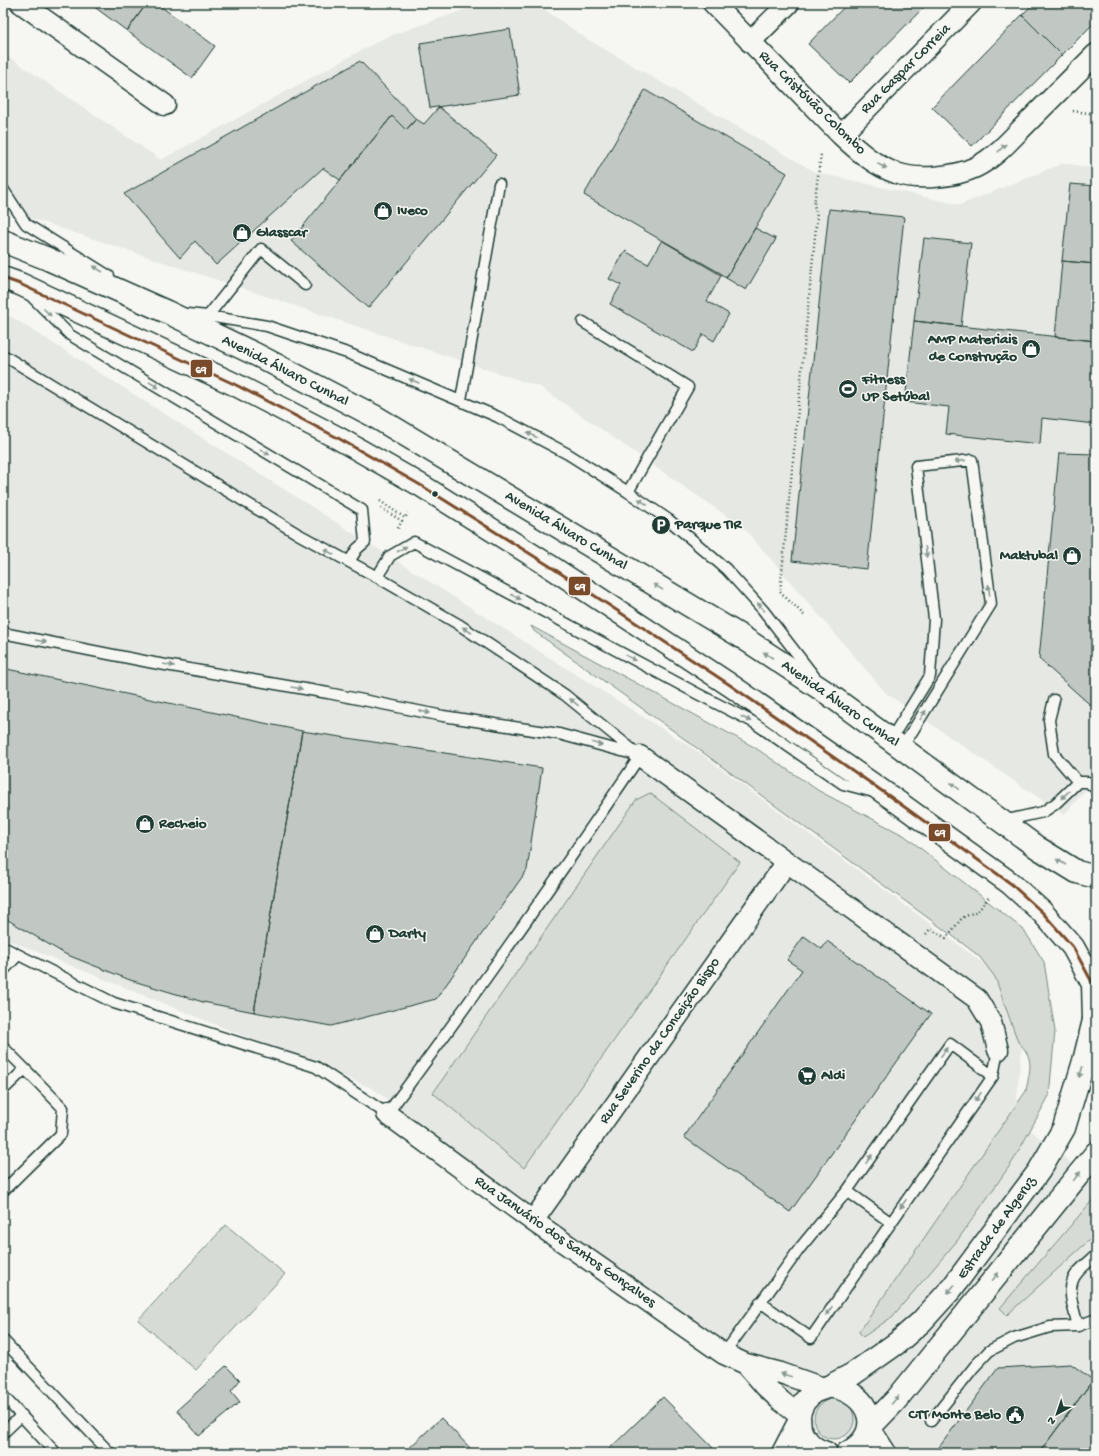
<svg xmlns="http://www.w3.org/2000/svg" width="1099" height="1456" font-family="'Gochi Hand',sans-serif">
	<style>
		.built { fill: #e6e8e4 }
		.green { fill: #d6dbd6; stroke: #7a8c85 }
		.building { fill: #c1c8c3; stroke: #1f3d34 }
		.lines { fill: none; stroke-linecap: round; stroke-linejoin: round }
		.service-casing { stroke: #1f3d34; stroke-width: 13 }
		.minor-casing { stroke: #1f3d34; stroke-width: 23 }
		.secondary-casing { stroke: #1f3d34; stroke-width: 25 }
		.primary-casing { stroke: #1f3d34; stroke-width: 25 }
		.path { stroke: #1f3d34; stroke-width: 2.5; stroke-dasharray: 1 3; stroke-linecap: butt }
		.service { stroke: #f6f6f2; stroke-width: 10 }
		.minor { stroke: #f6f6f2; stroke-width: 20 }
		.secondary { stroke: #f6f6f2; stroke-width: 22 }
		.primary { stroke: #f6f6f2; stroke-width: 22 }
		.bus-1-casing { stroke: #f6f6f2; stroke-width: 6 }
		.bus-1 { stroke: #7a4b2a; stroke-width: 3 }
		.oneway { fill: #8a9a93 }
		.bus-dot { fill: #1f3d34; stroke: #f6f6f2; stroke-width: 1.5 }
		.labels { text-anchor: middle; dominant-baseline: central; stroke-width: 3; stroke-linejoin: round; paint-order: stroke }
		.street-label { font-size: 15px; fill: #1f3d34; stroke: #f6f6f2 }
		.poi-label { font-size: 15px; font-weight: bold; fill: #1f3d34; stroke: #f6f6f2; text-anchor: start }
		.line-badge { stroke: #f6f6f2; stroke-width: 1.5 }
		.badge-label { font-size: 11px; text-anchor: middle; font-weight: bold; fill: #fff }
	</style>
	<rect width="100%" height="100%" fill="#f6f6f2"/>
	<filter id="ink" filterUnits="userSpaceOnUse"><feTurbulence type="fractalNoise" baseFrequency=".025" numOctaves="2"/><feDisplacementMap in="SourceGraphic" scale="8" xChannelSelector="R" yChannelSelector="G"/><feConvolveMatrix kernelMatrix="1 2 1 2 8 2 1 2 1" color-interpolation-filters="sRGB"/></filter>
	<g filter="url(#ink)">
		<!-- built -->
		<path class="built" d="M484,3H535L587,39L815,172L960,205L1064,163L1096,169V778L1064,815L886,693L744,528L540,387L3,209V53L161,160L384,38Z
			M10,316L697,751L999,975L1022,1043L1015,1118L1096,1183V1453H866L372,1088L3,938V319Z"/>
		<!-- green -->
		<path class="green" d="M531,626L754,747L819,791L905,836L1024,930L1044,962L1055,1031L1049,1096L1013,1161L957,1241L892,1317L863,1337L859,1332L1026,1091C1030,1069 1035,1058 1018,1042L995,977L979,956L954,937L675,732L534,631Z
			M650,793L740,862L524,1168L433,1093L636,800Z
			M1096,1196V1234L1007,1315L1000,1308Z
			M226,1225L285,1274L196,1370L138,1320Z
			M814 1419a20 20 0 1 1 40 0a20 20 0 1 1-40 0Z"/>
		<!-- building -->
		<path class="building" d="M89,3H147L127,31Z
			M147,3H156L215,46L192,78L127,31Z
			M848,3H928L849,83L808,44Z
			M1034,3H1096V21L1062,55L1022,15Z
			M1022,15L1062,55L972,146L932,107Z
			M510,29L520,95L430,108L420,43Z
			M360,61L416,119L406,130L392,116L340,180L323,168L216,265L195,241L180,258L124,194Z
			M645,90L787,173L726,278L584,195Z
			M439,107L496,155L368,308L291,241L392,116L406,130L416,119L424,124Z
			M1070,184L1096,186V264L1062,261Z
			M829,209L904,217L867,569L792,561Z
			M755,228L776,239L746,290L726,278Z
			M924,238L971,243L961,326L914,321Z
			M662,240L722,274L707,301L729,314L714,341L703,334L693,352L610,304L621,285L609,279L625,251L648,264Z
			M1062,261L1096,264V341L1055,337Z
			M914,321L1096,341L1095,424L1042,418L1040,444L946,434L949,407L905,402Z
			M1059,453L1096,454V710L1039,659Z
			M7,669L302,731L254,1012L203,1002L130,980L65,954L3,917V691Z
			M302,731L542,768L527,870L436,999L331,1026L254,1012Z
			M804,936L822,949L827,941L931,1014L790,1212L684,1137L802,970L787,960Z
			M1096,1271V1282L1091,1275Z
			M1071,1364L1093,1380L1039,1453H941L937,1450L998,1368Z
			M226,1366L240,1380L231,1391L240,1402L199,1436L177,1410Z
			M1096,1377V1453H1039L1093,1380Z
			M663,1397L716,1451L714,1453H605Z
			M441,1418L475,1453H404Z"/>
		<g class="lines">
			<defs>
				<path id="service" d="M3,189L26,224L109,276
					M32,297L70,335L362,510L365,542L357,549L349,562
					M187,314L208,316L267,326L350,354L498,417L568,454L628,492L669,520L726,569L763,610L814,676
					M208,316L261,249L305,285
					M583,322L688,387L628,492
					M3,355L298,534L377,577L458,624L565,695L640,756L559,734L443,716L328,693L154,663L3,633
					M461,400L499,184
					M377,577L390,556L414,542L698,694L753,722L843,784L870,791
					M1054,700L1049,720L1054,754L1078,782
					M891,739L930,676L934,619L916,466L972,460L991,604L902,748
					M1003,821L1043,812L1055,804L1078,782H1088L1096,789
					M3,947L114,1003L316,1067L387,1114C474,997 558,877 640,756
					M3,971L18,955
					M3,1047L25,1069L3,1090
					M3,1191L61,1134L63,1108L25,1069
					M847,1191L890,1222
					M760,1302L811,1338L993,1076L998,1050
					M1078,1326C1074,1309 1064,1287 1078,1272C1083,1266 1090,1261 1096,1255
					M3,1340L110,1453
					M724,1354L800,1248L847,1191L950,1044L993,1076
					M3,1396L56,1453
					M931,1421L974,1367L989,1351L1014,1338L1050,1327L1078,1326L1096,1319
					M3,1433L22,1415"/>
				<path id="minor" d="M21,3L165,105
					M713,3L841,135C857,150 875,166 896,173C918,181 955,177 976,167C996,157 1011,139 1027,123C1050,100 1073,77 1096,54
					M750,42L789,3
					M841,135L971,3
					M640,756L977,999L991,1022L998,1050
					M387,1114L533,1221L724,1354L746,1364L781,1373L823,1388
					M533,1221L787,862
					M746,1364L765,1386L781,1401L799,1415
					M868,1430L877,1439L886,1453"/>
				<path id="secondary" d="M830,1386C870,1392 886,1433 847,1453
					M869,1428L896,1400L1096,1153
					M783,1453L799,1422
					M826,1453L818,1450L812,1446L803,1436L800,1429L799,1415L801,1408L804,1402L813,1392L830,1386L853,1374L897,1343L921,1322L952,1288L1039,1171L1064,1128L1084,1061L1094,1020"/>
				<path id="primary" d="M3,241L48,259L167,312L257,355L374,416L742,637L827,693L1038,848L1077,872L1096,877
					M3,278L20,284L236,385L338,438L422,486L548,565L730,685L892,798L1010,883L1042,912L1073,947L1093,984
					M1096,971L1093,984L1094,1020L1096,1024"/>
			</defs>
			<!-- service casing -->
			<use href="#service" class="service-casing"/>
			<!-- minor casing -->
			<use href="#minor" class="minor-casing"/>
			<!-- secondary casing -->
			<use href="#secondary" class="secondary-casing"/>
			<!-- primary casing -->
			<use href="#primary" class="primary-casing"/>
			<!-- path -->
			<path class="path" d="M1073,111L1096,114
				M380,501L405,518L408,513
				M381,508L402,521L397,530
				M804,615L780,592L817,216L814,205L821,154
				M926,934L930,929L946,938L962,918L979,910L989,897"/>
			<!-- service -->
			<use href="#service" class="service"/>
			<!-- minor -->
			<use href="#minor" class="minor"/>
			<!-- secondary -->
			<use href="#secondary" class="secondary"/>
			<!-- primary -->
			<use href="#primary" class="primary"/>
			<defs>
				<path id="bus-1" d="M3,278L20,284L236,385L338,438L422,486L548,565L730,685L892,798L1010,883L1042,912L1073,947L1093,984"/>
			</defs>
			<!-- bus-1 casing -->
			<use href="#bus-1" class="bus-1-casing"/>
			<!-- bus-1 -->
			<use href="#bus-1" class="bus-1"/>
		</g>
		<!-- one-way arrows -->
		<defs><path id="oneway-solid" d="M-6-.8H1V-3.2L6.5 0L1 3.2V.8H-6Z"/></defs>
		<g class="oneway">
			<use href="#oneway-solid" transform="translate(1002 148) rotate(-45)"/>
			<use href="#oneway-solid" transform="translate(882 166) rotate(27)"/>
			<use href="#oneway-solid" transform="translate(98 269) rotate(-148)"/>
			<use href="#oneway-solid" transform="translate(47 312) rotate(45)"/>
			<use href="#oneway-solid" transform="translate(414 381) rotate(-157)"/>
			<use href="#oneway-solid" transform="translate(154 385) rotate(31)"/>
			<use href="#oneway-solid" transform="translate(532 435) rotate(-152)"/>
			<use href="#oneway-solid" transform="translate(265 452) rotate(31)"/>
			<use href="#oneway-solid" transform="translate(960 461) rotate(174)"/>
			<use href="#oneway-solid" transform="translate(643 502) rotate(-145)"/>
			<use href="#oneway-solid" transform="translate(402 549) rotate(-30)"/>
			<use href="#oneway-solid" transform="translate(329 552) rotate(-151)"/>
			<use href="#oneway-solid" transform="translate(926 552) rotate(83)"/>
			<use href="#oneway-solid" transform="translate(658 587) rotate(-149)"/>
			<use href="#oneway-solid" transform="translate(989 590) rotate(-97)"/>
			<use href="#oneway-solid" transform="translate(516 597) rotate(28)"/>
			<use href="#oneway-solid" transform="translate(761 607) rotate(-131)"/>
			<use href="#oneway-solid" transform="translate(467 630) rotate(-147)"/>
			<use href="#oneway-solid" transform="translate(41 641) rotate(10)"/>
			<use href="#oneway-solid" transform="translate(768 655) rotate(-147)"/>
			<use href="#oneway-solid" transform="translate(631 658) rotate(28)"/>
			<use href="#oneway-solid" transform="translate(169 665) rotate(10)"/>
			<use href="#oneway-solid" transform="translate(297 688) rotate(10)"/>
			<use href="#oneway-solid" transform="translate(574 702) rotate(-141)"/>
			<use href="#oneway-solid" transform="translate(425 712) rotate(11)"/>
			<use href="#oneway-solid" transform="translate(923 715) rotate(-58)"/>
			<use href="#oneway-solid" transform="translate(746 719) rotate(27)"/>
			<use href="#oneway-solid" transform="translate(597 744) rotate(16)"/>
			<use href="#oneway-solid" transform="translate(955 786) rotate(-144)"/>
			<use href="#oneway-solid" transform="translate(1065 795) rotate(136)"/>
			<use href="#oneway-solid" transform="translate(1061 862) rotate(-149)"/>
			<use href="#oneway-solid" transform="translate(944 1052) rotate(-55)"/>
			<use href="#oneway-solid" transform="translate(1081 1072) rotate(107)"/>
			<use href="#oneway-solid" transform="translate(978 1097) rotate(125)"/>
			<use href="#oneway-solid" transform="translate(869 1159) rotate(-55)"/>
			<use href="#oneway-solid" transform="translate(1077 1176) rotate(-51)"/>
			<use href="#oneway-solid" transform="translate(903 1204) rotate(125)"/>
			<use href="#oneway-solid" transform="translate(995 1277) rotate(-51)"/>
			<use href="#oneway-solid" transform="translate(951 1289) rotate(130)"/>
			<use href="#oneway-solid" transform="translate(829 1311) rotate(125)"/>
			<use href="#oneway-solid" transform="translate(786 1375) rotate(-163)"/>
			<use href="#oneway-solid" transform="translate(895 1400) rotate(-49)"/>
		</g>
	</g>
	<!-- icons -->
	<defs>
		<symbol id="shop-disc" viewBox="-11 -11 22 22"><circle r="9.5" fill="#1f3d34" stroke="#f6f6f2"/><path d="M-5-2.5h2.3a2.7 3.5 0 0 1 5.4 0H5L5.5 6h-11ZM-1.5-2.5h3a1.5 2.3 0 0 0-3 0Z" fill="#fff"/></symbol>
		<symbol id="stadium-disc" viewBox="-11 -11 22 22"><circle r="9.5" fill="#1f3d34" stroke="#f6f6f2"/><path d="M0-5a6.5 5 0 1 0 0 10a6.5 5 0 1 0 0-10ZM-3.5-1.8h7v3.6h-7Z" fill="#fff"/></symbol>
		<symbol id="parking-disc" viewBox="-11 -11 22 22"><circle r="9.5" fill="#1f3d34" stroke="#f6f6f2"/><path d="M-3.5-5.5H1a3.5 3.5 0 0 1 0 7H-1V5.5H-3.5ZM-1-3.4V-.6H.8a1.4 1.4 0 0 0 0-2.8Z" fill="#fff"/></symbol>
		<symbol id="supermarket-disc" viewBox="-11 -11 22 22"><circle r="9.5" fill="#1f3d34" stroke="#f6f6f2"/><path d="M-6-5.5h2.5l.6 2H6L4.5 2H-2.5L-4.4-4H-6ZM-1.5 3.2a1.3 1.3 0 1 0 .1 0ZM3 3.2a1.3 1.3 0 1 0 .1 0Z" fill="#fff"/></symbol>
		<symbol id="civic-disc" viewBox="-11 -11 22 22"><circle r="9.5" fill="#1f3d34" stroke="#f6f6f2"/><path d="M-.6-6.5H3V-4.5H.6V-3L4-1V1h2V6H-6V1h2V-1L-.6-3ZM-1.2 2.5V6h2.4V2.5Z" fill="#fff"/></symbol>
	</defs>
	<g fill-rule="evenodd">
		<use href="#shop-disc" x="372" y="200" width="22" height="22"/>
		<use href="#shop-disc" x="231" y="222" width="22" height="22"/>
		<use href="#shop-disc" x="1020" y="338" width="22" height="22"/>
		<use href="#stadium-disc" x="837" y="378" width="22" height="22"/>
		<use href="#parking-disc" x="650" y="514" width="22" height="22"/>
		<use href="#shop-disc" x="1061" y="545" width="22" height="22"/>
		<use href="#shop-disc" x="134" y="813" width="22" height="22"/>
		<use href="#shop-disc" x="364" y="923" width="22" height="22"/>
		<use href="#supermarket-disc" x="796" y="1065" width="22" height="22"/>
		<use href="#civic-disc" x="1004" y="1404" width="22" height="22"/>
	</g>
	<!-- markers -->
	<circle class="bus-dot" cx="435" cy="494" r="3.5"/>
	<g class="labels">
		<!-- street labels -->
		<g class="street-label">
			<text transform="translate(906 69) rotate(-45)">Rua Gaspar Correia</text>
			<text transform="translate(812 103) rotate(44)">Rua Cristóvão Colombo</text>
			<text transform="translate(285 371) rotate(27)">Avenida Álvaro Cunhal</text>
			<text transform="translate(566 531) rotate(31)">Avenida Álvaro Cunhal</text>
			<text transform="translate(840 704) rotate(35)">Avenida Álvaro Cunhal</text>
			<text transform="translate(660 1041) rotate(-55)">Rua Severino da Conceição Bispo</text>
			<text transform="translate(997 1228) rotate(-54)">Estrada de Algeruz</text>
			<text transform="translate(565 1242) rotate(35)">Rua Januário dos Santos Gonçalves</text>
		</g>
		<!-- poi labels -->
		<g class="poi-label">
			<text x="397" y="211">Iveco</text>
			<text x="256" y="233">Glasscar</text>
			<text x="1017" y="340" text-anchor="end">AMP Materiais<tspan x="1017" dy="17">de Construção</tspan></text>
			<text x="862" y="380">Fitness<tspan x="862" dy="17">UP Setúbal</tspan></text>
			<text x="675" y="525">Parque TIR</text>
			<text x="1058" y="556" text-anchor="end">Maktubal</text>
			<text x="159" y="824">Recheio</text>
			<text x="389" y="934">Darty</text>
			<text x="821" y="1076">Aldi</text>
			<text x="1001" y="1415" text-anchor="end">CTT Monte Belo</text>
		</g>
	</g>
	<g class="line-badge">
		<rect x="190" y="359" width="23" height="19" rx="4" fill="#7a4b2a"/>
		<rect x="568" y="576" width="23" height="20" rx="4" fill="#7a4b2a"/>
		<rect x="928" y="823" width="23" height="19" rx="4" fill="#7a4b2a"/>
	</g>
	<g class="badge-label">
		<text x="201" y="373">69</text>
		<text x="580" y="590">69</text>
		<text x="940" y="836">69</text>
	</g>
	<!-- margin -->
	<rect width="1099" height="1456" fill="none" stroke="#f6f6f2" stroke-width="16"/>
	<rect x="8" y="8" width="1083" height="1440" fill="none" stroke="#1f3d34" stroke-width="1.5" filter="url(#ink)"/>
	<!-- north arrow -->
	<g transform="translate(1057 1414) rotate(220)" stroke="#f6f6f2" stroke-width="3" paint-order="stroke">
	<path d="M0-3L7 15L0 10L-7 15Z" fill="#1f3d34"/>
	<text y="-6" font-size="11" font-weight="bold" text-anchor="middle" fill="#1f3d34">N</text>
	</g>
</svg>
